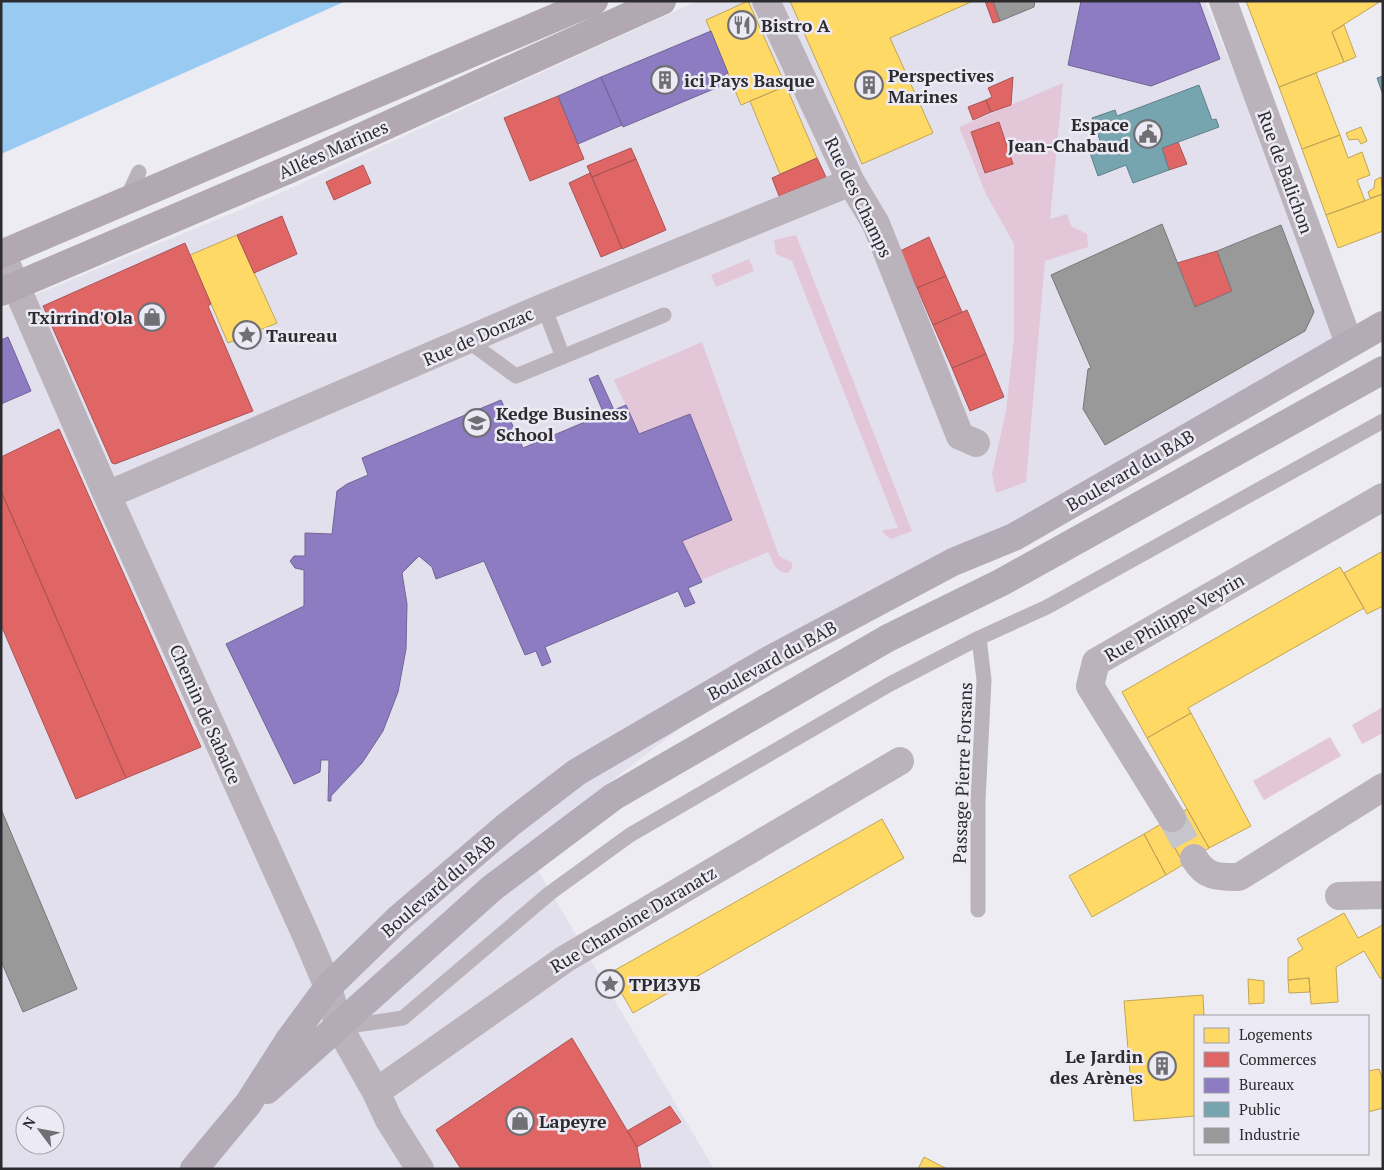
<svg xmlns="http://www.w3.org/2000/svg" width="1384" height="1170" font-family="'PT Serif',serif">
	<style>
		.built { fill: #e2e0ec; fill-rule: evenodd }
		.green { fill: #e3c7d8 }
		.water { fill: #99caf1 }
		.homes { fill: #ffd966; stroke: #c0a556 }
		.shops { fill: #e06666; stroke: #aa5456 }
		.offices { fill: #8e7cc3; stroke: #716497 }
		.public { fill: #76a5af; stroke: #608089 }
		.industry { fill: #999; stroke: #787879 }
		.lines { fill: none; stroke-linecap: round; stroke-linejoin: round }
		.minor-tunnel { stroke: #c6c5cb; stroke-width: 28; stroke-dasharray: 28 14; stroke-linecap: butt }
		.service { stroke: #bab3bc; stroke-width: 15 }
		.minor { stroke: #bab3bc; stroke-width: 28 }
		.secondary { stroke: #b1a8b2; stroke-width: 28 }
		.primary { stroke: #b3abb6; stroke-width: 28 }
		.labels { text-anchor: middle; dominant-baseline: central; stroke-width: 5; stroke-linejoin: round; paint-order: stroke }
		.poi-label { font-size: 18px; font-weight: bold; fill: #2c2b2f; stroke: #eceaf4; text-anchor: start }
		.street-label { font-size: 18px; fill: #2c2b2f; stroke: #eceaf4 }
	</style>
	<rect width="100%" height="100%" fill="#edecf2"/>
	<!-- built -->
	<path class="built" d="M697,1H1205L1348,354L767,661L525,848L714,1169H1V309L276,195ZM25,1115H55V1145H25Z"/>
	<!-- green -->
	<path class="green" d="M1063,83L1050,219L1067,214L1071,226L1087,234L1088,247L1045,261L1026,482L996,493L992,474L1006,411L1014,337V244L986,194L959,127Z
		M796,235L912,531L891,539L883,533V530L898,528L792,261L776,254L774,240Z
		M749,259L754,271L716,287L711,275Z
		M702,342L779,556L792,563V568L788,573C775,573 773,561 768,552L701,580L682,541L732,519L690,414L639,434L614,380Z
		M1383,707V733L1362,744L1352,725Z
		M1330,737L1341,756L1264,800L1253,781Z"/>
	<!-- water -->
	<path class="water" d="M1,1H346L1,154Z"/>
	<!-- homes -->
	<path class="homes" d="M748,1L786,86L741,105L706,20Z
		M790,1H973L890,38L933,133L862,164Z
		M1246,1H1381L1332,32L1344,62L1279,87Z
		M1344,25L1356,57L1344,62L1332,32Z
		M1316,73L1340,135L1302,149L1279,87Z
		M786,86L817,158L780,174L750,101Z
		M1361,127L1367,141L1361,144L1358,139L1349,140L1346,133Z
		M1340,135L1348,158L1362,152L1370,175L1357,180L1365,201L1326,215L1302,149Z
		M1381,177L1383,194L1370,198L1368,192L1374,188L1375,180Z
		M1383,194V231L1338,248L1326,215Z
		M237,235L277,323L228,343L190,255Z
		M1383,551V606L1367,614L1344,573Z
		M1340,567L1364,608L1188,708L1191,713L1147,738L1122,692Z
		M1191,713L1251,826L1209,848L1147,738Z
		M1187,809L1209,848L1184,864L1161,824Z
		M882,819L904,858L633,1013L610,973Z
		M1161,824L1184,864L1166,875L1144,834Z
		M1144,834L1166,875L1092,917L1069,876Z
		M1344,913L1358,938L1383,925V978H1380L1364,951L1336,967L1338,1002L1311,1004L1309,978L1288,980V958L1303,949L1297,939Z
		M1309,978L1310,992L1289,993L1288,980Z
		M1248,979L1264,981V1003L1249,1004Z
		M1203,995L1204,1016H1195V1116L1134,1121L1124,1001Z
		M1379,1069L1383,1081V1108L1368,1112V1071Z
		M924,1157L947,1169H918Z"/>
	<!-- shops -->
	<path class="shops" d="M985,1H993L1000,21L993,23Z
		M1013,77L1011,105L991,112L986,100L992,97L988,88Z
		M558,96L584,159L530,181L504,118Z
		M986,100L991,112L973,120L968,107Z
		M999,122L1013,164L985,173L971,132Z
		M1178,142L1187,164L1169,170L1162,148Z
		M631,148L636,159L592,177L587,166Z
		M817,158L826,177L779,196L772,178Z
		M636,159L666,230L622,249L592,177Z
		M363,165L371,183L334,200L326,182Z
		M590,173L622,248L601,257L569,183Z
		M282,216L297,254L254,273L237,235Z
		M929,237L946,276L917,288L900,251Z
		M185,243L211,304L208,306L253,411L115,464L112,463L43,306Z
		M1217,251L1232,291L1195,307L1177,263Z
		M946,276L962,312L933,325L917,288Z
		M967,310L986,354L952,368L933,325Z
		M986,354L1004,397L970,411L952,368Z
		M59,429L201,747L126,778L1,491V457Z
		M1,491L126,778L76,799L1,625Z
		M572,1038L637,1147L641,1169H461L436,1130Z
		M670,1106L681,1122L637,1147L627,1131Z"/>
	<!-- offices -->
	<path class="offices" d="M1081,1H1199L1220,59L1151,86L1068,65Z
		M711,31L728,73L724,75L728,83L623,127L601,77Z
		M601,77L622,125L578,144L558,96Z
		M8,337L31,391L1,404V340Z
		M598,375L614,410L626,405L639,434L690,414L732,520L682,541L702,582L688,588L695,603L685,607L678,591L545,647L551,662L542,666L536,651L525,655L484,561L436,579L432,567L419,556L402,573L407,604L406,649L398,692L383,731L362,763L331,796V801H328L329,760H321L320,772L294,784L226,644L304,606V570L295,568L290,561L294,556H305V533L332,534L337,491L347,484L368,475L362,458L501,400L523,448L604,414L589,379Z"/>
	<!-- public -->
	<path class="public" d="M1383,76V95L1377,78Z
		M1199,85L1212,120L1216,119L1219,127L1162,148L1169,170L1133,183L1126,165L1098,176L1089,150L1102,146L1092,118L1115,110L1117,116Z"/>
	<!-- industry -->
	<path class="industry" d="M993,1H1035L1034,7L1000,21Z
		M1162,224L1195,307L1232,291L1217,251L1281,225L1314,312L1305,331L1105,445L1083,409L1088,369L1091,368L1051,275Z
		M1,809L77,989L23,1012L1,961Z"/>
	<g class="lines">
		<!-- minor-tunnel -->
		<path class="minor-tunnel" d="M1172,818L1194,858"/>
		<!-- service -->
		<path class="service" d="M126,200L139,172
			M544,307L563,357
			M468,341L516,376L664,315
			M978,910V801L984,680L979,638
			M342,1027L403,1018L550,893L630,835L890,684L979,638L1047,607L1383,421"/>
		<!-- minor -->
		<path class="minor" d="M766,1L851,182L876,224L960,436L976,443
			M1223,1L1349,343
			M2,254L107,495L305,933L328,987L339,1027L376,1092L389,1120L420,1169
			M107,495L544,307L851,182
			M1172,818L1090,686L1096,662L1383,497
			M1194,858C1206,878 1218,877 1239,877L1383,787
			M1339,896L1383,895
			M376,1092L565,959L900,761"/>
		<!-- secondary -->
		<path class="secondary" d="M1,254L594,1
			M1,292L290,169L662,1"/>
		<!-- primary -->
		<path class="primary" d="M267,1090L492,888L613,797L888,638L1002,582L1383,370
			M194,1169L248,1104L289,1040L328,987L398,919L508,825L577,772L767,661L953,562L1014,537L1383,325"/>
	</g>
	<!-- icons -->
	<defs>
		<symbol id="restaurant-ring" viewBox="-11 -11 22 22"><circle r="9.5" fill="#eceaf4" stroke="#706f73" stroke-width="1.5"/><path d="M-5-6h1v4h1v-4h1v4h1v-4h1v5L-1.5 .5V6h-2V.5L-5-1ZM5-6V6H3V1.5H1.5Q1.5-4 5-6Z" fill="#706f73"/></symbol>
		<symbol id="building-ring" viewBox="-11 -11 22 22"><circle r="9.5" fill="#eceaf4" stroke="#706f73" stroke-width="1.5"/><path d="M-4-6H4V6H1V3H-1V6H-4ZM-2.5-4.3h1.7v1.8h-1.7ZM.8-4.3h1.7v1.8H.8ZM-2.5-1h1.7V.8h-1.7ZM.8-1h1.7V.8H.8Z" fill="#706f73"/></symbol>
		<symbol id="civic-ring" viewBox="-11 -11 22 22"><circle r="9.5" fill="#eceaf4" stroke="#706f73" stroke-width="1.5"/><path d="M-.6-6.5H3V-4.5H.6V-3L4-1V1h2V6H-6V1h2V-1L-.6-3ZM-1.2 2.5V6h2.4V2.5Z" fill="#706f73"/></symbol>
		<symbol id="shop-ring" viewBox="-11 -11 22 22"><circle r="9.5" fill="#eceaf4" stroke="#706f73" stroke-width="1.5"/><path d="M-5-2.5h2.3a2.7 3.5 0 0 1 5.4 0H5L5.5 6h-11ZM-1.5-2.5h3a1.5 2.3 0 0 0-3 0Z" fill="#706f73"/></symbol>
		<symbol id="sight-ring" viewBox="-11 -11 22 22"><circle r="9.5" fill="#eceaf4" stroke="#706f73" stroke-width="1.5"/><path d="M0-6L1.8-2.2L6-1.7L2.9 1.2L3.7 5.4L0 3.3L-3.7 5.4L-2.9 1.2L-6-1.7L-1.8-2.2Z" fill="#706f73"/></symbol>
		<symbol id="university-ring" viewBox="-11 -11 22 22"><circle r="9.5" fill="#eceaf4" stroke="#706f73" stroke-width="1.5"/><path d="M0-5L7-2L0 1L-7-2ZM-4 1L0 2.5L4 1V4Q0 6-4 4Z" fill="#706f73"/></symbol>
	</defs>
	<g fill-rule="evenodd">
		<use href="#restaurant-ring" x="726" y="9" width="32" height="32"/>
		<use href="#building-ring" x="649" y="64" width="32" height="32"/>
		<use href="#building-ring" x="853" y="69" width="32" height="32"/>
		<use href="#civic-ring" x="1132" y="118" width="32" height="32"/>
		<use href="#shop-ring" x="136" y="301" width="32" height="32"/>
		<use href="#sight-ring" x="231" y="319" width="32" height="32"/>
		<use href="#university-ring" x="461" y="407" width="32" height="32"/>
		<use href="#sight-ring" x="594" y="968" width="32" height="32"/>
		<use href="#building-ring" x="1146" y="1050" width="32" height="32"/>
		<use href="#shop-ring" x="504" y="1105" width="32" height="32"/>
	</g>
	<g class="labels">
		<!-- poi labels -->
		<g class="poi-label">
			<text x="761" y="25">Bistro A</text>
			<text x="888" y="75">Perspectives<tspan x="888" dy="21">Marines</tspan></text>
			<text x="684" y="80">ici Pays Basque</text>
			<text x="1129" y="124" text-anchor="end">Espace<tspan x="1129" dy="21">Jean-Chabaud</tspan></text>
			<text x="133" y="317" text-anchor="end">Txirrind'Ola</text>
			<text x="266" y="335">Taureau</text>
			<text x="496" y="413">Kedge Business<tspan x="496" dy="21">School</tspan></text>
			<text x="629" y="984">ТРИЗУБ</text>
			<text x="1143" y="1056" text-anchor="end">Le Jardin<tspan x="1143" dy="21">des Arènes</tspan></text>
			<text x="539" y="1121">Lapeyre</text>
		</g>
		<!-- street labels -->
		<g class="street-label">
			<text transform="translate(333 149) rotate(-24)">Allées Marines</text>
			<text transform="translate(1286 172) rotate(70)">Rue de Balichon</text>
			<text transform="translate(859 197) rotate(64)">Rue des Champs</text>
			<text transform="translate(478 336) rotate(-24)">Rue de Donzac</text>
			<text transform="translate(1130 470) rotate(-30)">Boulevard du BAB</text>
			<text transform="translate(1174 617) rotate(-30)">Rue Philippe Veyrin</text>
			<text transform="translate(772 660) rotate(-29)">Boulevard du BAB</text>
			<text transform="translate(206 714) rotate(66)">Chemin de Sabalce</text>
			<text transform="translate(962 773) rotate(-88)">Passage Pierre Forsans</text>
			<text transform="translate(438 886) rotate(-41)">Boulevard du BAB</text>
			<text transform="translate(633 919) rotate(-31)">Rue Chanoine Daranatz</text>
		</g>
	</g>
	<!-- border -->
	<rect width="1384" height="1170" fill="none" stroke="#2c2b2f" stroke-width="5"/>
	<!-- legend -->
	<rect x="1194" y="1015" width="175" height="140" fill="#eceaf4" stroke="#9f9ea5"/>
	<rect x="1204" y="1028" width="25" height="15" fill="#ffd966" stroke="#9f9ea5"/>
	<text x="1239" y="1040" font-size="15" fill="#2c2b2f">Logements</text>
	<rect x="1204" y="1052" width="25" height="15" fill="#e06666" stroke="#9f9ea5"/>
	<text x="1239" y="1065" font-size="15" fill="#2c2b2f">Commerces</text>
	<rect x="1204" y="1078" width="25" height="15" fill="#8e7cc3" stroke="#9f9ea5"/>
	<text x="1239" y="1090" font-size="15" fill="#2c2b2f">Bureaux</text>
	<rect x="1204" y="1102" width="25" height="15" fill="#76a5af" stroke="#9f9ea5"/>
	<text x="1239" y="1115" font-size="15" fill="#2c2b2f">Public</text>
	<rect x="1204" y="1128" width="25" height="15" fill="#999999" stroke="#9f9ea5"/>
	<text x="1239" y="1140" font-size="15" fill="#2c2b2f">Industrie</text>
	<!-- north arrow -->
	<g transform="translate(40 1130) rotate(302)"><circle r="24" fill="#eceaf4" stroke="#9f9ea5"/>
	<path d="M0-4L9 19L0 12L-9 19Z" fill="#706f73"/>
	<text y="-8" font-size="14" font-weight="bold" text-anchor="middle" fill="#2c2b2f">N</text>
	</g>
</svg>
